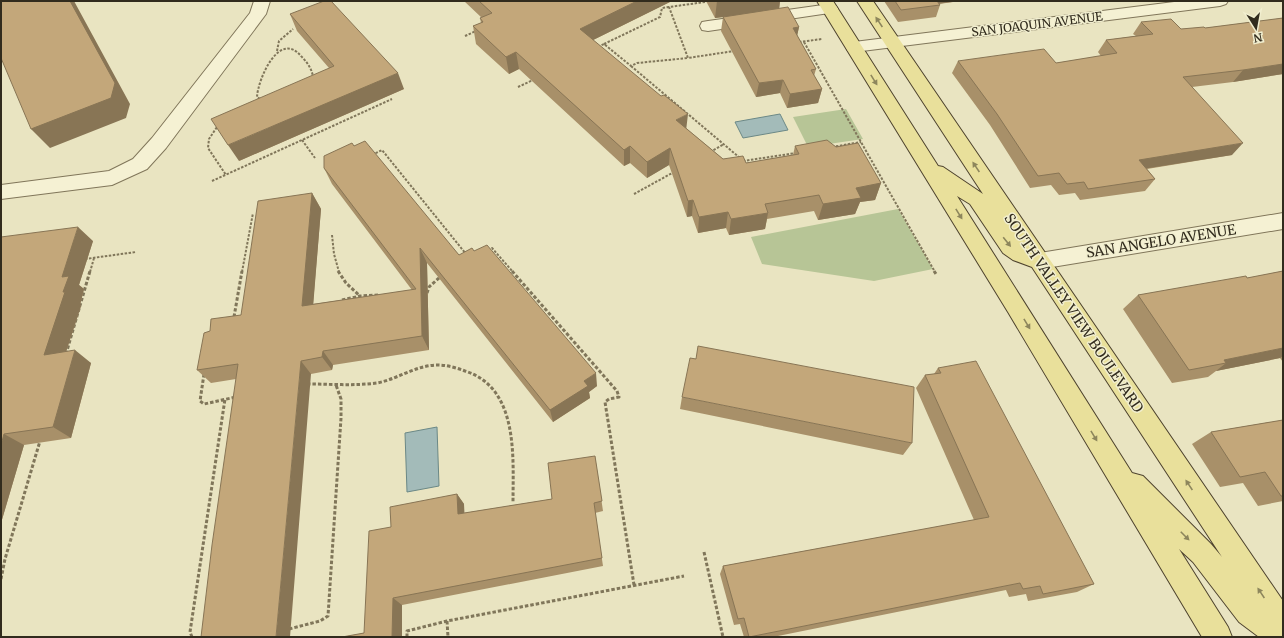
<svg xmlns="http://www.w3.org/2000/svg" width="1284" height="638" font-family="Merriweather,serif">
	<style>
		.green { fill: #b7c596 }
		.water { fill: #a3bbb9; stroke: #6b8886 }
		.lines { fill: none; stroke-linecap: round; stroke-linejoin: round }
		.minor-casing { stroke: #80765a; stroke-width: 2 }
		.major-casing { stroke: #4e432e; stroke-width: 2 }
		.path-far1 { stroke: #80765a; stroke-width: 2; stroke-dasharray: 2.5 1.5; stroke-linecap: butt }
		.path { stroke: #80765a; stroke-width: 3; stroke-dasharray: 3.5 2; stroke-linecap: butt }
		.minor { fill: #f5f1d3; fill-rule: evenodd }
		.major { fill: #e9e09b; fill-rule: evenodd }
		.wall { fill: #a89069 }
		.shaded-wall { fill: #887555 }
		.building { fill: #c3a77a; stroke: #887555 }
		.oneway { fill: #8d865c }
		.labels { text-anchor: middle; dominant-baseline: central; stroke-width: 3; stroke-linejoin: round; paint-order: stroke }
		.far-street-label { font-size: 12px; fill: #312b1d; stroke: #f1eecf }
		.street-label { font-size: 14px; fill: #312b1d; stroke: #f1eecf }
	</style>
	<rect width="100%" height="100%" fill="#e9e4c1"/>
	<!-- green -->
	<path class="green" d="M846,109L863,139L808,147L793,117Z
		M898,209L933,269L874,281L762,264L751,237Z"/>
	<!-- water -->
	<path class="water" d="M780,114L788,130L743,138L735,122Z
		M437,427L439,486L407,492L405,433Z"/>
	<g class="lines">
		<defs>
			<path id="minor" d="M254,1H270L266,14L166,148L147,169L112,185L1,199V185L109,171L133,159L152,138L250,13Z
				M1182,1H1228L1226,4L1220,6L854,52L848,51L846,47L848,43L854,42Z
				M830,4L836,6L838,9L836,12L708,31L702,30L700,26L702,22L708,21Z
				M1283,213V229L1040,269L1033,267L1030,261L1033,255L1040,253Z"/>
			<path id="major" d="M817,1H833L938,166L943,167L983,194L857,1H873L1283,601V637H1259L1239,622L1193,562L1179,549L1228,627L1232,637H1202L1008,312ZM957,196L970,204L1003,253L1013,260L1032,267L1222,557L1211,544L1143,476L1132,473Z"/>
		</defs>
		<!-- minor casing -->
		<use href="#minor" class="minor-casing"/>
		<!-- major casing -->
		<use href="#major" class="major-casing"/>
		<!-- path-far1 -->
		<path class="path-far1" d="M705,2L669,7L688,58L734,51
			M465,36L476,31
			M799,42L822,39
			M804,42L935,272
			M604,44L660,17L662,8L669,7
			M598,47L604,44L631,66L637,63L688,58
			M277,51L279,41L293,29
			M631,66L740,158
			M518,87L533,80
			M260,99L257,97C258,79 279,30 301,56C307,62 312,69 313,77
			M219,124L209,139L208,148L226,175
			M302,140L315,158
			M832,147L861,142
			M710,152L724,144
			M372,155L382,150L466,254
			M743,161L796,153
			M212,181L392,99
			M634,194L674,172
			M332,235L334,254L339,272
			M488,250L492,248L513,272
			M85,259L136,252
			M90,272L94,258
			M242,272L253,213"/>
		<!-- path -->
		<path class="path" d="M338,271L346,283L360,296
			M512,271L617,391L619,397L609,399L605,402L634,585
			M934,271L936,274
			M427,293L429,287L440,277
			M342,300L360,296L378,295
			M234,317L242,271
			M66,354L90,271
			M204,374L200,401L204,404L236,397
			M307,384C330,384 354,386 377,383C398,379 416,365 438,365C447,365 457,368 465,371C519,388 513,457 513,503
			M704,552L723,637
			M1,579L5,559L40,441
			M447,621L448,637
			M289,629L320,621L328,616L341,418V399L336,385
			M192,637L190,632L225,399
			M407,637V631L447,621L684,576"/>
		<!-- minor -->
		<use href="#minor" class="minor"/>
		<!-- major -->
		<use href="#major" class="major"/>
	</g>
	<!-- wall -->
	<path class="wall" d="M464,1H672L593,40L687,129L723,159L746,163L793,155L795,146L881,183L875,200L860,202L855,214L818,220L814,211L767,219L765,229L729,235L726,228L698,233L692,216L687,217L669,165L647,178L630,163L624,166L519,69L509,74L476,44L473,26L481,23L480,18H482Z
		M706,1H780L779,9L799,27L797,35L816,69L814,76L822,89L818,103L787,108L780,93L756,97L721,31L723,17L715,18Z
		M884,1H960L939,4L940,5L936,17L898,22Z
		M290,14L404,89L239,161L329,68L297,31Z
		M1283,18V74L1233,82L1192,87L1232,155L1147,169L1155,179L1145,191L1080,200L1075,193L1059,195L1051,185L1030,188L990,125L952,73L958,61L1056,63L1101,56L1098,52L1106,40L1136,36L1133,34L1141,22L1181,29L1205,28Z
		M354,146L459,255L597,386L589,392L590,398L553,422L427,263L429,350L333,365L332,370L311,374L236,379L211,383L197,370L210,331L241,315L312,193L321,209L313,304L412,290L332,184L324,168Z
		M1,237L93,241L79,285L84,289L80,305L81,306L66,352L91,363L71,438L24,445L1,523Z
		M1283,271V362L1280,358L1216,371L1208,377L1172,383L1123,309L1138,295L1247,278Z
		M938,368L1094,584L1077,592L1028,601L1026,594L1009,597L1006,590L773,637H744L740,624L734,625L720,574L723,566L974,520L916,388L925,375L934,374Z
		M682,397L912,443L903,455L680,409Z
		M1283,420V501L1258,506L1243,483L1220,487L1192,444L1211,432Z
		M595,456L603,511L595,513L603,566L402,605V637H342L364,633L391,527L457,494L464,504V513L552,499Z"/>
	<!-- shaded-wall -->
	<path class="shaded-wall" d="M70,1H74L130,104L126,118L50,148L31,129Z
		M637,1H672L581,46L580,29Z
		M717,1H780L779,10L715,18Z
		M930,1H960L928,5Z
		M799,27L796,41L793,28Z
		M516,52L519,69L509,74L506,57Z
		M1283,64V74L1233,82L1243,70Z
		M398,73L404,89L239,161L228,145Z
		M783,80L780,93L756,97L759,83Z
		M822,89L818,103L787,108L790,94Z
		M688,114L686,131L676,120Z
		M1243,143L1232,155L1130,171L1139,160Z
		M630,146V163L624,166V150Z
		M670,148L669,165L647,178V162Z
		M881,183L875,200L860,202L855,214L818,220L823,204L856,188Z
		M312,193L321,209L312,320L302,306Z
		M693,200L692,216L687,217L688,201Z
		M728,212L726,228L698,233L699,217Z
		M768,213L765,229L729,235L731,219Z
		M78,227L93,241L79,285L84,289L80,305L81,306L61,367L44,355L63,292L62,277Z
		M420,248L427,263L429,350L422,336Z
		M1283,348V356L1280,358L1216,371L1226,363L1224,360Z
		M75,350L91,363L71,438L53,427Z
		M323,351L333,365L332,370L322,357Z
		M301,361L311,374L290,637H276Z
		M596,373L597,386L589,392L590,398L553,422L550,410L584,381Z
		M4,434L24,445L1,523V445Z
		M457,494L464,504L465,524L458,514Z
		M393,598L402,605V637H392Z"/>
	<!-- building -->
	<path class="building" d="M1,1H70L115,83L111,98L31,129L1,58Z
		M324,1H331L398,73L228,145L211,119L334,66L290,14Z
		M479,1H637L580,29L661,96L664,95L688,114L676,120L723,159L743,156L746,163L799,154L795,146L827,140L836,147L858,143L881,183L856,188L861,198L823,204L819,195L765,204L768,213L731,219L728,212L699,217L693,200L688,201L670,148L647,162L630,146L624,150L516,52L506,57L473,26L483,22L480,18L492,13Z
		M895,1H937L940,5L901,10Z
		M788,7L799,27L793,28L816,69L811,70L822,89L790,94L783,80L759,83L723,17Z
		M1283,18V64L1243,70L1183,77L1243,143L1139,160L1155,179L1088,189L1084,182L1067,184L1059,173L1038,176L997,114L958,61L1044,49L1056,63L1117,53L1106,40L1153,34L1141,22L1171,19L1181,29L1204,27L1205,28Z
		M365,141L459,255L472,248L474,251L487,245L596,373L584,381L588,386L550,410L420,248L422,336L323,351L322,357L301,361L276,637H201L212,545L238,364L197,370L204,333L210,331L211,319L241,315L258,201L312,193L302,306L416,289L324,168V156L352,143L354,146Z
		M78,227L62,277L69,276L63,292H65L44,355L75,350L53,427L4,434L1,445V237Z
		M1283,271V348L1224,360L1226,363L1189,370L1138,295L1246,276L1247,278Z
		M698,346L914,387L912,443L682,397L690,358L696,359Z
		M976,361L1094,584L1043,594L1040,586L1023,589L1020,583L749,637L744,618L738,619L723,566L989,517L925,375L941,373L938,368Z
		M1283,420V496H1281L1265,472L1240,477L1211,432Z
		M595,456L602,501L594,503L602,558L393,598L392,637H342L364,633L369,531L391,527L390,507L457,494L458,514L552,499L548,463Z"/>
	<!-- one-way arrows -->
	<defs><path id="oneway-solid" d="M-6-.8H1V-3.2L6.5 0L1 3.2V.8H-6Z"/></defs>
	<g class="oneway">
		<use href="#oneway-solid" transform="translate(879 22) rotate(-124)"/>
		<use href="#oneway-solid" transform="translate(874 80) rotate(58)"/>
		<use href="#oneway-solid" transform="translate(976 167) rotate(-124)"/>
		<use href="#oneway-solid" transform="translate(959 214) rotate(58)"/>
		<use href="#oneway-solid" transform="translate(1007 242) rotate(51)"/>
		<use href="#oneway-solid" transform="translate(1027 324) rotate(59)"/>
		<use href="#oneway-solid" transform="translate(1094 436) rotate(59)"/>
		<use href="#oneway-solid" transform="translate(1189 485) rotate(-124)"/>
		<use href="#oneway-solid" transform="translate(1185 536) rotate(45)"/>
		<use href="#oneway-solid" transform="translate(1261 593) rotate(-124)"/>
	</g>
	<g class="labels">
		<!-- far-street labels -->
		<g class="far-street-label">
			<text transform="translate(1037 24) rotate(-7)">SAN JOAQUIN AVENUE</text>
		</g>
		<!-- street labels -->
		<g class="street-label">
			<text transform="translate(1161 241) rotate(-9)">SAN ANGELO AVENUE</text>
			<text transform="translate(1074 313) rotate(56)">SOUTH VALLEY VIEW BOULEVARD</text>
		</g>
	</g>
	<!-- border -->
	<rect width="1284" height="638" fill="none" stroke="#312b1d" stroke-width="4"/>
	<!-- north arrow -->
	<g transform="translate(1256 28) rotate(169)" stroke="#f1eecf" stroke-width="3" paint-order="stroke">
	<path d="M0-3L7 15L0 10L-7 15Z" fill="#312b1d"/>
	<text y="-6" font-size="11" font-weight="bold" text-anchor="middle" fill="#312b1d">N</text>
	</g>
</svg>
